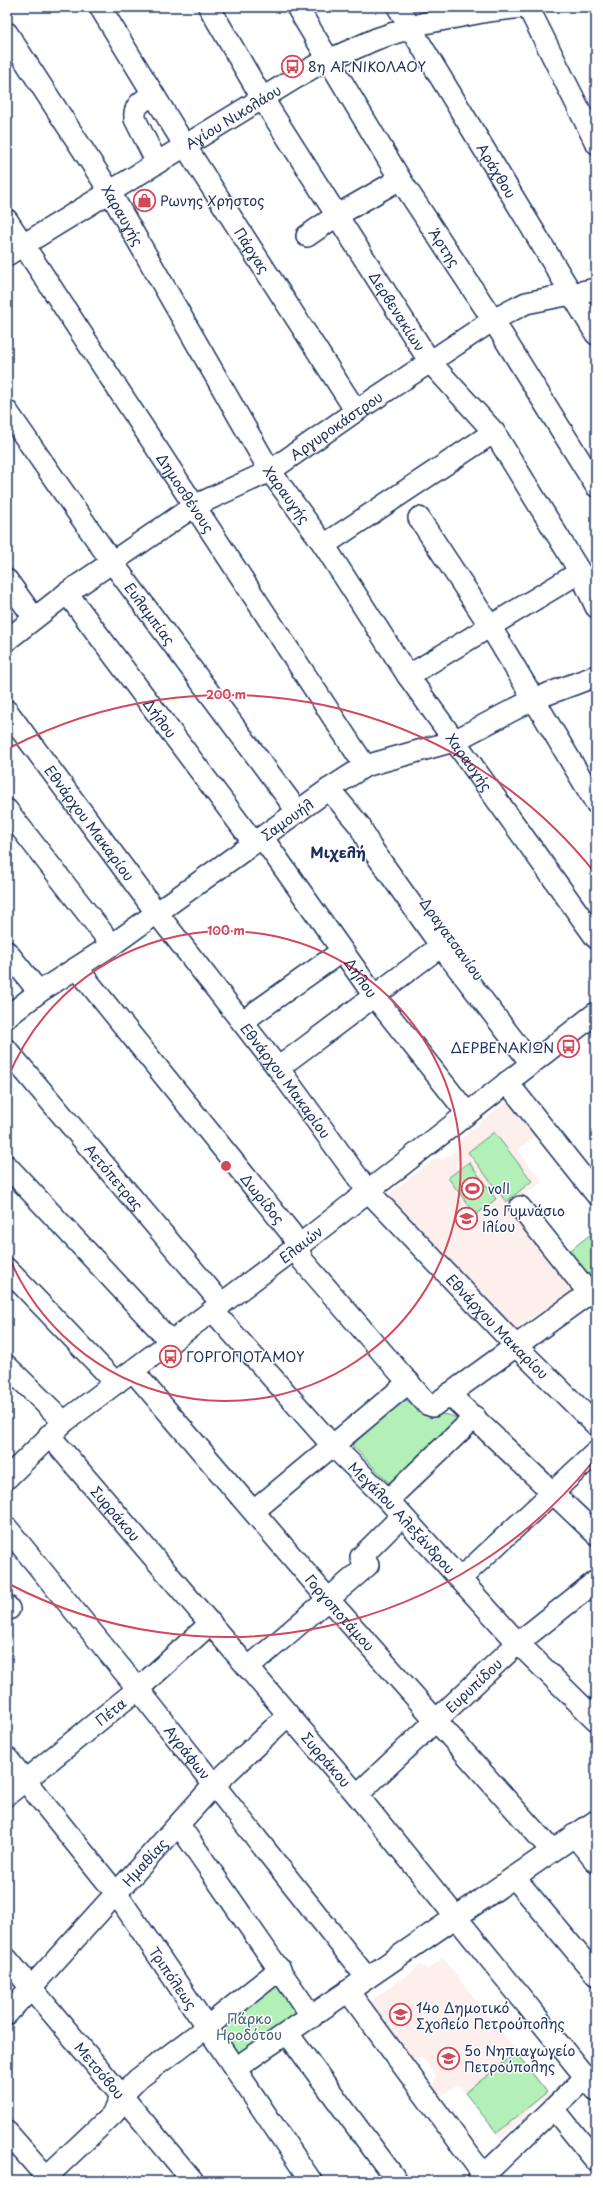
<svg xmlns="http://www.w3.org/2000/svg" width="603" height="2188" font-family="'Playpen Sans',sans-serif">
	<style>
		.built { fill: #fdefeb }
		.green { fill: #b2f0b7; stroke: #66908a }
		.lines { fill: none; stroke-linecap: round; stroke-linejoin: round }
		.minor-casing { stroke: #1b2f5e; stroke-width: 24 }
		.minor { stroke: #fff; stroke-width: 21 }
		.ring { fill: none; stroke: #d1495b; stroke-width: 2 }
		.labels { text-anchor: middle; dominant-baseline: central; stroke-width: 3; stroke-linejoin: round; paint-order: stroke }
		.poi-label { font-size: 14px; fill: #1b2f5e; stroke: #fff; text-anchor: start }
		.street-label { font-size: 14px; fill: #1b2f5e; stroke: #fff }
		.park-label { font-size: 14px; fill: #415f74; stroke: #fff }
		.neighbourhood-label { font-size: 15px; font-weight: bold; fill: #1b2f5e; stroke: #fff }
		.centre { fill: #d1495b; stroke: #fff; stroke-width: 2 }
		.ring-label { font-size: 12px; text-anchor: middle; font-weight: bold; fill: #d1495b; stroke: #fff; stroke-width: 3; stroke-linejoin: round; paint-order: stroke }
	</style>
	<rect width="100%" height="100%" fill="#fff"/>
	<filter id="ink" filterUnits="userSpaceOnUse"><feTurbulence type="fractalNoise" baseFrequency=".025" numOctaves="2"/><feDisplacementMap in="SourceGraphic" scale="8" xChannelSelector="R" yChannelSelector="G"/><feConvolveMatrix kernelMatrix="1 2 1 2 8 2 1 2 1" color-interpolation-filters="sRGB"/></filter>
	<g filter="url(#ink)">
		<!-- built -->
		<path class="built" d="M509,1099L538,1134L518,1150L542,1182L522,1197L580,1287L511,1331L387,1195L436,1158L443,1160L457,1149L456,1143Z
			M443,1958L551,2095L546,2100H541L530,2109L528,2113L501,2139L458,2084L438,2099L432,2090L436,2076L422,2057L415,2062L390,2029L385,2028L368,2003L421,1965L428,1969Z"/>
		<!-- green -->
		<path class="green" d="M494,1132L532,1181L506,1202L468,1152Z
			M469,1162L496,1199L476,1215L448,1178Z
			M596,1230V1275L589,1280L568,1252Z
			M405,1399L422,1412L449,1415L463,1421L393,1487L352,1445Z
			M276,1983L298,2015L239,2057L217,2025Z
			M516,2053L547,2092L497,2133L465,2093Z"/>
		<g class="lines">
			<defs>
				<g id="minor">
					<path id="s1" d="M100,7L182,141L356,411"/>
					<path id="s2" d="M209,7L261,96L430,362L494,432L580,572L596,607"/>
					<path id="s3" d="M297,7L400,179L493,320L596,486"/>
					<path id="s4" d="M398,7L596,334"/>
					<path d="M528,7L596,143"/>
					<path id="s5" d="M7,33L107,187L270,471L324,545L408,676L596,938"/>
					<path d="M153,94C143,101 133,105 135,119L157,163"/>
					<path id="s6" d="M7,220L365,766"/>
					<path d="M307,236L336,216L400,179"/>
					<path id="s7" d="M7,255L315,66L376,39L425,23L488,11L523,7"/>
					<path id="s8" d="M7,411L112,562L298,812"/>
					<path d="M419,518L490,626L596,803"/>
					<path d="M324,545L494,432"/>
					<path d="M7,580L34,618"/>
					<path id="s9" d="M67,593L254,843"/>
					<path id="s10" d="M7,640L67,593L194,506L270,471L356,411L493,320L526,303L596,289"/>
					<path d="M408,676L580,572"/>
					<path id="s11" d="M7,711L156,912L278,1068L367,1190L515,1345L596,1425"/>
					<path d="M329,789L360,826L370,846L441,946L531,1063"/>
					<path d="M7,810L112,945"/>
					<path id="s12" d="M262,837L375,997L467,1113"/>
					<path d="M7,952L39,992"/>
					<path id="s13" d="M77,968L291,1233L303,1261L427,1404L433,1406L596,1288"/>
					<path id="s14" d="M7,1017L39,992L112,945L329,789L365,766L454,741L534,699L596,676"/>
					<path d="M243,1021L342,951"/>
					<path id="s15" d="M7,1050L222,1304"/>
					<path d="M278,1068L441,946"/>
					<path d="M507,1082L596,1194"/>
					<path d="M7,1166L171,1342"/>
					<path d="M520,1207L589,1293"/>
					<path d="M7,1269L116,1383"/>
					<path id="s16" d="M213,1311L332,1445L388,1500L518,1643L596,1720"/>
					<path d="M7,1366L64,1422"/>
					<path id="s17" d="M133,1371L329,1600L552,1851"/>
					<path d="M449,1394L596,1534"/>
					<path id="s18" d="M49,1435L357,1795L596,2090"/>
					<path id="s19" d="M7,1478L64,1422L297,1247L596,1013"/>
					<path d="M388,1500L475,1417"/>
					<path d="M254,1511L409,1382"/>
					<path id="s20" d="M7,1528L138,1689L367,1978"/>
					<path d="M461,1578L596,1452"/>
					<path d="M7,1606L9,1609"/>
					<path d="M248,1668L368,1565L361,1557L402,1516"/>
					<path id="s21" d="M7,1758L116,1893L311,2181"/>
					<path id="s22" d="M7,1795L138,1689L211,1623"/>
					<path id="s23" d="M357,1795L518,1643L596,1581"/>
					<path d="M179,1825L312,2017"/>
					<path d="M574,1835L596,1862"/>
					<path d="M514,1877L596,1975"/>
					<path id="s24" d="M7,1959L193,2181"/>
					<path d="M348,1991L488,2181"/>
					<path id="s25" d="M7,2014L214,1785L288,1715"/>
					<path d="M288,2034L397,2181"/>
					<path d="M236,2068L596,1821"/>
					<path d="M554,2109L596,2161"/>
					<path d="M7,2132L50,2181"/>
					<path d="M42,2181L114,2113L122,2095L138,2079L207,2027L280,1969"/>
					<path d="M478,2181L586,2077"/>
				</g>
			</defs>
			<!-- minor casing -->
			<use href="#minor" class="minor-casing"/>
			<!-- minor -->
			<use href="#minor" class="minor"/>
		</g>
	</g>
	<!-- distance rings -->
	<g class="ring">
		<path d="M7 1080A235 235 0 1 1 7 1252"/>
		<path d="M595 1459A471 471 0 0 1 9 1584M9 748A471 471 0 0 1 595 873"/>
	</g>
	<!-- icons -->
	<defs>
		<symbol id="bus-ring" viewBox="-11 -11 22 22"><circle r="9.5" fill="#fff" stroke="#d1495b" stroke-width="1.5"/><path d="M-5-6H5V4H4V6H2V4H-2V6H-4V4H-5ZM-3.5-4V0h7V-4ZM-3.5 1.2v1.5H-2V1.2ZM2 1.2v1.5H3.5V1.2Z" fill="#d1495b"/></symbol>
		<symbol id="shop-ring" viewBox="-11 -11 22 22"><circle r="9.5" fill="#fff" stroke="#d1495b" stroke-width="1.5"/><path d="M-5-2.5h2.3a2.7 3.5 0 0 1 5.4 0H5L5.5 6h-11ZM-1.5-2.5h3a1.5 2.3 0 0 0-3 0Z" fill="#d1495b"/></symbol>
		<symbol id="stadium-ring" viewBox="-11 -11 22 22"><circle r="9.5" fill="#fff" stroke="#d1495b" stroke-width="1.5"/><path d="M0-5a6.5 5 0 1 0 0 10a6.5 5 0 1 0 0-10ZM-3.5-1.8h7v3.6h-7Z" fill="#d1495b"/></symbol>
		<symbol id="school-ring" viewBox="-11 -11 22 22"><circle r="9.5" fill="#fff" stroke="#d1495b" stroke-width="1.5"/><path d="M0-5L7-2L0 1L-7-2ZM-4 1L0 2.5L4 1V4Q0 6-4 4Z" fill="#d1495b"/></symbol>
	</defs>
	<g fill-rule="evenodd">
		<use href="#bus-ring" x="280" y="54" width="25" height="25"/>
		<use href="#shop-ring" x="132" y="188" width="25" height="25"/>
		<use href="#bus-ring" x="556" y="1034" width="25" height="25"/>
		<use href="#stadium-ring" x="460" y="1176" width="25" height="25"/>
		<use href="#school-ring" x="454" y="1206" width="25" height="25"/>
		<use href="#bus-ring" x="158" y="1344" width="25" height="25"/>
		<use href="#school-ring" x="388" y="2002" width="25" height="25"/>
		<use href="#school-ring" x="436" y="2046" width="25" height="25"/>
	</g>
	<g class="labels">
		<!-- poi labels -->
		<g class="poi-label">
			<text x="308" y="66">8η ΑΓ.ΝΙΚΟΛΑΟΥ</text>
			<text x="160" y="200">Ρωνης Χρηστος</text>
			<text x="554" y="1047" text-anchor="end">ΔΕΡΒΕΝΑΚΙΩΝ</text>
			<text x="488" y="1188">voll</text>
			<text x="482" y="1210">5ο Γυμνάσιο<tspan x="482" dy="16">Ιλίου</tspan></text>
			<text x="186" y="1356">ΓΟΡΓΟΠΟΤΑΜΟΥ</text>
			<text x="416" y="2007">14ο Δημοτικό<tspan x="416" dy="16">Σχολείο Πετρούπολης</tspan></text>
			<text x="464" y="2050">5ο Νηπιαγωγείο<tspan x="464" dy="16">Πετρούπολης</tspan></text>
		</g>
		<!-- street labels -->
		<g class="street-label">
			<text stroke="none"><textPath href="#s7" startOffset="265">Αγίου Νικολάου</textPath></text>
			<text stroke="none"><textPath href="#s4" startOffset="191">Αράχθου</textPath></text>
			<text stroke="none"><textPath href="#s5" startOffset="216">Χαραυγής</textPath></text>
			<text stroke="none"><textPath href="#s3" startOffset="282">Άρτης</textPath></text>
			<text stroke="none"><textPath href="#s1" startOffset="287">Πάργας</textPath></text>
			<text stroke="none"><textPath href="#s2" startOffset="358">Δερβενακίων</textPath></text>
			<text stroke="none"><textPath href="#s10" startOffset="394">Αργυροκάστρου</textPath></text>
			<text stroke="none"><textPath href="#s6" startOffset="326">Δημοσθένους</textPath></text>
			<text stroke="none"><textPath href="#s5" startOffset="540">Χαραυγής</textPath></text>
			<text stroke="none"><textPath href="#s8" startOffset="248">Ευλαμπίας</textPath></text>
			<text stroke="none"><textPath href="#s9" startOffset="156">Δήλου</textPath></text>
			<text stroke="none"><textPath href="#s5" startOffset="864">Χαραυγής</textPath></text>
			<text stroke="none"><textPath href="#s14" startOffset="343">Σαμουήλ</textPath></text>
			<text stroke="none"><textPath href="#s11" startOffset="139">Εθνάρχου Μακαρίου</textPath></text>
			<text transform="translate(452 939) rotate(54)">Δραγατσανίου</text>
			<text stroke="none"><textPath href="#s12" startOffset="172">Δήλου</textPath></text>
			<text stroke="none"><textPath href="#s11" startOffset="463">Εθνάρχου Μακαρίου</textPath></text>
			<text stroke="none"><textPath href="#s15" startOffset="166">Αετόπετρας</textPath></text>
			<text stroke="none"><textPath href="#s13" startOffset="296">Δωρίδος</textPath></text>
			<text stroke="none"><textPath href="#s19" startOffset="376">Ελαιών</textPath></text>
			<text stroke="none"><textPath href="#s11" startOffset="788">Εθνάρχου Μακαρίου</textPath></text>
			<text stroke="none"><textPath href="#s18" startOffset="103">Συρράκου</textPath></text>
			<text stroke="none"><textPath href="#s16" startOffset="280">Μεγάλου Αλεξάνδρου</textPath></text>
			<text stroke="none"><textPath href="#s17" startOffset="318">Γοργοποτάμου</textPath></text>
			<text stroke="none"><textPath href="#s23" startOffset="160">Ευρυπίδου</textPath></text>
			<text stroke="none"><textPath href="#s22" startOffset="133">Πέτα</textPath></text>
			<text stroke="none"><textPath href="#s20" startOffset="288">Αγράφων</textPath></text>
			<text stroke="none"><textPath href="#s18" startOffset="427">Συρράκου</textPath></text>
			<text stroke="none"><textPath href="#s25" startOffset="205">Ημαθίας</textPath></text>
			<text stroke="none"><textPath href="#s21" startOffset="276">Τριπόλεως</textPath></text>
			<text stroke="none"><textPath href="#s24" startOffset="145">Μετσόβου</textPath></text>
		</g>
		<!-- park labels -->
		<g class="park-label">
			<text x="249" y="2018">Πάρκο<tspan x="249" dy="16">Ηροδότου</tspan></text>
		</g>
		<!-- neighbourhood labels -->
		<g class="neighbourhood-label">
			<text x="338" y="851">Μιχελή</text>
		</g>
	</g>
	<circle cx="226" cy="1166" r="6" class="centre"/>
	<g class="ring-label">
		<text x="226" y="699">200 m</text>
		<text x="226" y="935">100 m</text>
	</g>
	<!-- margin -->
	<rect width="603" height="2188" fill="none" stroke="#fff" stroke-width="24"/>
	<rect x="12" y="12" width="579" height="2164" fill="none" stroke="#1b2f5e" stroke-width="1.5" filter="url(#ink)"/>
</svg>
